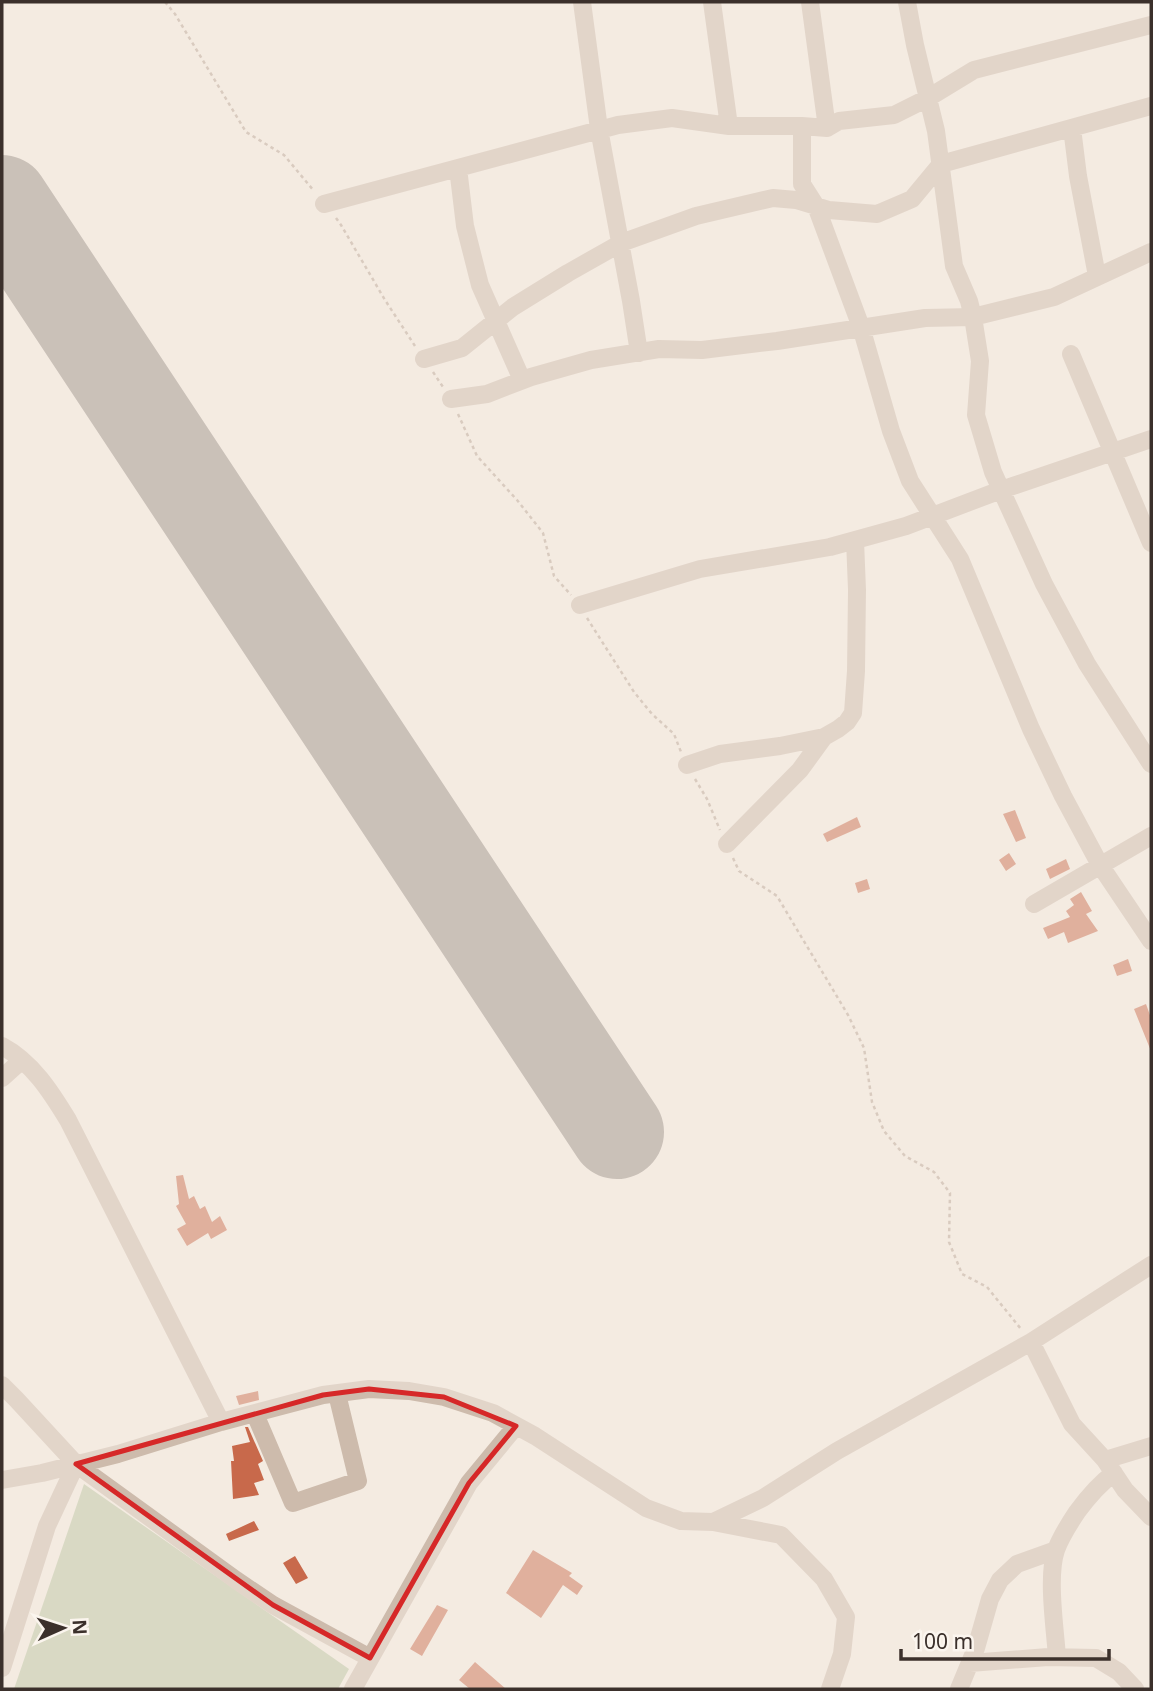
<svg xmlns="http://www.w3.org/2000/svg" width="1153" height="1691" font-family="'Noto Sans',sans-serif">
	<style>
		.green { fill: #b8c4a0 }
		.lines { fill: none; stroke-linecap: round; stroke-linejoin: round }
		.runway { stroke: #988e86; stroke-width: 94 }
		.building { fill: #c8694b }
		.path { stroke: #b9a596; stroke-width: 2.5; stroke-dasharray: 3.5 3.5; stroke-linecap: butt }
		.minor { stroke: #cdbbac; stroke-width: 18 }
		.marked { fill: none; stroke: #d62828; stroke-width: 5; stroke-linejoin: round }
	</style>
	<rect width="100%" height="100%" fill="#f4ebe1"/>
	<!-- green -->
	<path class="green" d="M84,1484L349,1669L338,1689H14Z"/>
	<g class="lines">
		<!-- runway -->
		<path class="runway" d="M2,202L617,1132"/>
	</g>
	<!-- building -->
	<path class="building" d="M1015,810L1026,838L1016,842L1003,814Z
		M857,817L861,827L827,842L823,834Z
		M1009,853L1016,864L1006,871L999,860Z
		M1066,859L1070,869L1050,879L1046,869Z
		M867,879L870,889L858,893L855,883Z
		M1081,892L1092,911L1086,914L1098,931L1068,943L1064,932L1048,939L1043,928L1070,917L1066,911L1074,905L1070,899Z
		M1128,959L1132,971L1117,976L1113,965Z
		M1146,1004L1151,1018V1051L1134,1009Z
		M183,1175L189,1199L194,1196L200,1209L205,1206L212,1222L220,1216L227,1230L211,1239L208,1233L187,1246L177,1229L186,1224L176,1206L179,1204L176,1176Z
		M258,1391L259,1400L239,1405L236,1396Z
		M245,1427H248L263,1461L258,1464L264,1480L254,1483L259,1495L233,1499L231,1461H234L232,1446L250,1442Z
		M254,1521L259,1530L229,1541L226,1534Z
		M533,1550L572,1573L569,1576L583,1586L577,1595L563,1585L541,1618L506,1593Z
		M295,1556L308,1578L296,1584L283,1563Z
		M437,1605L448,1610L422,1656L410,1649Z
		M475,1662L506,1689H470L459,1680Z"/>
	<g class="lines">
		<!-- path -->
		<path class="path" d="M165,2L175,14L246,132L284,155L314,191
			M336,218L341,225L385,300L415,346
			M433,372L443,387
			M458,414L477,456L517,500L543,533L554,576L571,595
			M587,618L634,692L652,714L674,734L681,752
			M695,779L707,799L720,830
			M733,858L739,871L777,896L848,1015L864,1048L872,1102L884,1131L905,1156L934,1172L950,1193L949,1242L962,1274L987,1287L1021,1329"/>
		<!-- minor -->
		<path class="minor" d="M582,2L599,129L631,301L639,353
			M712,2L729,126
			M810,2L827,128
			M907,2L915,45L936,131L954,266L969,301L973,317L980,361L976,415L993,472L1044,584L1087,664L1151,764
			M802,126V184L816,206L861,327L891,431L910,481L960,559L1031,729L1063,796L1100,865L1151,941
			M1072,128L1078,176L1097,276
			M458,168L465,226L480,285L522,380
			M324,204L618,125L672,118L729,126H802L827,128L839,121L894,115L928,98L974,70L1151,25
			M1071,354L1151,543
			M424,359L462,348L513,307L568,273L621,243L696,216L773,198L796,200L829,210L877,214L912,199L941,164L1151,106
			M451,399L487,394L531,377L591,360L659,349L702,350L777,341L925,318L973,317L1054,297L1151,252
			M580,605L700,569L830,547L906,526L1001,490L1151,439
			M687,765L720,754L780,746L824,737L838,729L847,722L853,713L856,671L857,590L855,540
			M727,844L800,770L824,737
			M1034,904L1151,836
			M2,1046C32,1062 51,1092 68,1120L221,1422
			M2,1078L22,1060
			M1031,1342L1072,1424L1105,1460L1125,1490L1151,1517
			M2,1385L16,1399L76,1464L236,1580L273,1605L370,1658
			M255,1414L293,1503L358,1481L337,1394
			M1105,1460L1151,1446
			M2,1480L42,1473L118,1454L221,1422L323,1395L369,1389L409,1391L444,1397L493,1413L535,1436L646,1508L681,1521L713,1522L763,1498L837,1451L1031,1342L1151,1265
			M713,1522L781,1535L824,1579L846,1617L842,1654L830,1689
			M1057,1657C1055,1628 1047,1576 1056,1550C1061,1536 1069,1524 1077,1512C1088,1497 1099,1484 1114,1473
			M970,1663L1048,1657L1096,1658L1119,1672L1135,1689
			M2,1668L47,1526L76,1464
			M353,1689L469,1483L516,1426
			M959,1689L976,1648L990,1599L1000,1580L1017,1564L1056,1550"/>
	</g>
	<!-- marked area -->
	<path d="M0 0H1153V1691H0ZM369,1389L444,1397L516,1426L469,1483L370,1658L273,1605L76,1464L323,1395Z" fill="#f4ebe1" fill-opacity=".55" fill-rule="evenodd"/>
	<path class="marked" d="M369,1389L444,1397L516,1426L469,1483L370,1658L273,1605L76,1464L323,1395Z"/>
	<!-- border -->
	<rect width="1153" height="1691" fill="none" stroke="#3b302b" stroke-width="7"/>
	<!-- north arrow -->
	<g transform="translate(63 1628) rotate(87)" stroke="#fbf5ee" stroke-width="5" paint-order="stroke">
	<path d="M0-5L12 26L0 18L-12 26Z" fill="#3b302b"/>
	<text y="-10" font-size="19" font-weight="bold" text-anchor="middle" fill="#3b302b">N</text>
	</g>
	<!-- scale -->
	<path d="M901 1649v10h208v-10" fill="none" stroke="#3b302b" stroke-width="3.5"/>
	<text x="912" y="1649" font-size="21" fill="#3b302b" stroke="#fbf5ee" stroke-width="5" paint-order="stroke">100 m</text>
</svg>
